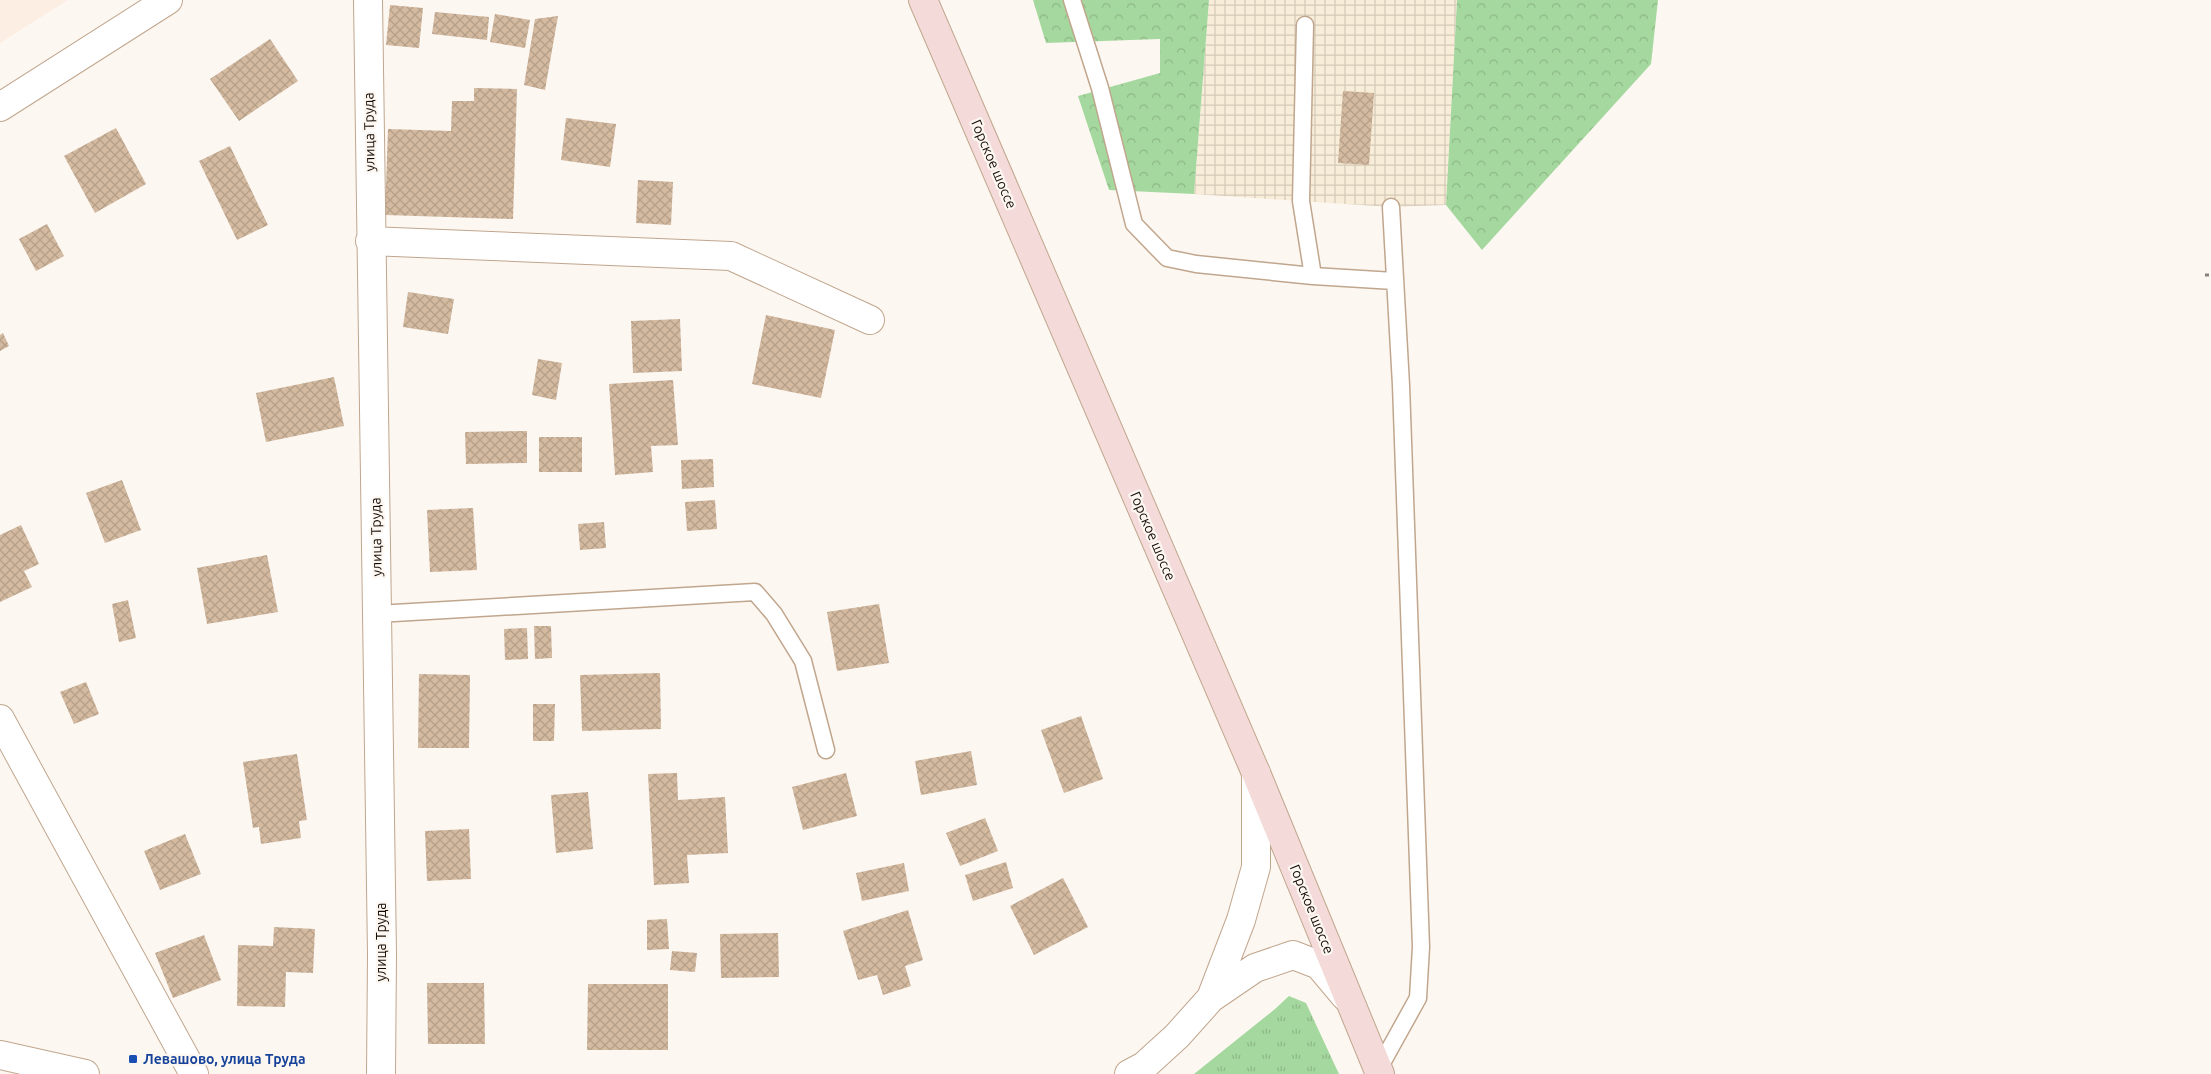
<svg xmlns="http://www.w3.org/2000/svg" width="2211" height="1074" font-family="Ubuntu,sans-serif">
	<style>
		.industrial { fill: url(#industrial-grid) }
		.built { fill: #fceee2 }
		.grass { fill: url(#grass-tufts) }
		.forest { fill: url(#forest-crowns) }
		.building { fill: url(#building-cross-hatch) }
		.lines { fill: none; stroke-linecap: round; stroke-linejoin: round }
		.service-casing { stroke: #c0a68d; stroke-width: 19 }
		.minor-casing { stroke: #c0a68d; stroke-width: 30 }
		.tertiary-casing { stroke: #c0a68d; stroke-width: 30 }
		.secondary-casing { stroke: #c0a68d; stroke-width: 30 }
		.path { stroke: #89827c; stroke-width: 3; stroke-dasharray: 4 2.5; stroke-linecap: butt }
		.service { stroke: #fff; stroke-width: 16 }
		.minor { stroke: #fff; stroke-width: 28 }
		.tertiary { stroke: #fff; stroke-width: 28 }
		.secondary { stroke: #f4dad8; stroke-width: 28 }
		.transit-dot { fill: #1a4fb4; stroke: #fdf7f2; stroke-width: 2 }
		.labels { text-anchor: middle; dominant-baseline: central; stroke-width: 4.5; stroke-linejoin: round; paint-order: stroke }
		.street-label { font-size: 14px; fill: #140b04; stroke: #fdf7f2 }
		.transit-label { font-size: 14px; font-weight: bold; fill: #164399; stroke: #fdf7f2; text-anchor: start }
	</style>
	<defs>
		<pattern id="industrial-grid" width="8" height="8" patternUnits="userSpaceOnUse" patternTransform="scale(1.25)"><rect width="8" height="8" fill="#f8edd8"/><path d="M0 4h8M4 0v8" fill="none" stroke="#d4cab8"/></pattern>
		<pattern id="grass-tufts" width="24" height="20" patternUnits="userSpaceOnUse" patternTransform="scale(1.25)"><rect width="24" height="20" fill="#a5d89e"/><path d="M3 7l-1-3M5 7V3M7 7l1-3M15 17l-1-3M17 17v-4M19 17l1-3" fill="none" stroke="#8db886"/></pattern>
		<pattern id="forest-crowns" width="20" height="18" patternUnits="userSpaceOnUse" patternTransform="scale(1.25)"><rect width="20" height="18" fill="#a5d89e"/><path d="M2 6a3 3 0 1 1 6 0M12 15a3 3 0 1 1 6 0" fill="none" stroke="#8db886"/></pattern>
		<pattern id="building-cross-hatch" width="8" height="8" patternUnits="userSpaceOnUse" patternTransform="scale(1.25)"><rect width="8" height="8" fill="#d4baa0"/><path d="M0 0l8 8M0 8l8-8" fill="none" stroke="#b59f88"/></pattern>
	</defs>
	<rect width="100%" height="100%" fill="#fdf7f2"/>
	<!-- industrial -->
	<path class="industrial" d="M1209,0H1457L1446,205L1391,207L1194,194Z"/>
	<!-- built -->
	<path class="built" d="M0,0H68L0,43Z"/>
	<!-- grass -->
	<path class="grass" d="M1289,996L1306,1003L1339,1074H1194L1275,1009Z"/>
	<!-- forest -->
	<path class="forest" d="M1033,0H1209L1194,194L1109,190L1078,96L1160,73V39L1046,43Z
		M1457,0H1658L1651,64L1482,250L1446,205Z"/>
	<!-- building -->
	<path class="building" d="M390,5L423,8L419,48L386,45Z
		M435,12L489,17L487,40L432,34Z
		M495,14L530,20L525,48L490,42Z
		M558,16L545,90L524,85L535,19Z
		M270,39L298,81L239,121L210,79Z
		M474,88L517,89L513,219L385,215L388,129L451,131L452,101H474Z
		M1343,91L1374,93L1369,165L1338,163Z
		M566,118L616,124L610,167L561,160Z
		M116,128L146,184L95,213L64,156Z
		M230,146L268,225L237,240L199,161Z
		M638,180L673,182L671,225L636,223Z
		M47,224L64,256L36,271L19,239Z
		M408,292L454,299L448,334L403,327Z
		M766,315L835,330L821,398L752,384Z
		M680,319L682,371L633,373L631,321Z
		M3,333L9,346L0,351V335Z
		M538,359L562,363L556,400L532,395Z
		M334,377L344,426L266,442L256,393Z
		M673,380L678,445L651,446L653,472L615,475L609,384Z
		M527,431V463L466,464L465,432Z
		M539,437H582V472H539Z
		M713,459L714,487L682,489L681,460Z
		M122,480L141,530L105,543L86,493Z
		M715,500L717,529L687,531L685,502Z
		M473,508L477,570L430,572L427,510Z
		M604,522L606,548L580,550L578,524Z
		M21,525L39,564L24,571L32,587L0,602V535Z
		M267,555L278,612L207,624L197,568Z
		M128,600L136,638L119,642L112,604Z
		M879,604L889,663L837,671L827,612Z
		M534,626H551L552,658L535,659Z
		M527,628L528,659L505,660L504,629Z
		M660,673L661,729L582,731L580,675Z
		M419,674L470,675L469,748H418Z
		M86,682L99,714L74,724L60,692Z
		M533,704H555L554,741H533Z
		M1081,716L1103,779L1064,793L1041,730Z
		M971,751L977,785L921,795L915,761Z
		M297,754L307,820L299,821L301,838L261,844L259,827L253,828L243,762Z
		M677,773L678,800L725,797L728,853L687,855L689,883L654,885L648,774Z
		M846,773L857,816L803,830L792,787Z
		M588,792L593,849L556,853L551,795Z
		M985,818L998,851L960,866L946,833Z
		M469,829L471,879L427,881L425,831Z
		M185,834L201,874L160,890L144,851Z
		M1006,862L1013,888L973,901L965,875Z
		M904,863L909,891L862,901L856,873Z
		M1063,878L1088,927L1034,955L1010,906Z
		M908,910L923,960L905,966L911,986L883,995L877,975L858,980L843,931Z
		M667,919L669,949L647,950V920Z
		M274,927L315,929L313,973L286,972L285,1007L237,1006L238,945L273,946Z
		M778,933L779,977L721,978L720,934Z
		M204,935L221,980L173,998L155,953Z
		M672,951L697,953L695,972L670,970Z
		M427,983H484L485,1044H428Z
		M588,984H668V1050H587Z"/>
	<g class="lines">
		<defs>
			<path id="service" d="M1072,0L1100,88L1134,224L1167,258L1196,264L1313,276
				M1305,25L1301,201L1313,276L1394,281
				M377,614L755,592L774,614L803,661L826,750
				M1378,1070L1418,998L1421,947L1401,385L1391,207"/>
			<path id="minor" d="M368,0L382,955L381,1074
				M0,107L168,0
				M370,241L731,256L870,320
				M0,719L194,1074"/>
			<path id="tertiary" d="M1211,998L1255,968L1293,955L1319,965L1345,996
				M0,1055L85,1074
				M1129,1074L1144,1066L1177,1036L1211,998L1241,920L1256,867V773"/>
			<path id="secondary" d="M923,0L1256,773L1380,1074"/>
		</defs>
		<!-- service casing -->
		<use href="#service" class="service-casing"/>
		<!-- minor casing -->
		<use href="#minor" class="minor-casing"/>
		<!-- tertiary casing -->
		<use href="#tertiary" class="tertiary-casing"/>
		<!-- secondary casing -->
		<use href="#secondary" class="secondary-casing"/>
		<!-- path -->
		<path class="path" d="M2205,275H2211"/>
		<!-- service -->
		<use href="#service" class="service"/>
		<!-- minor -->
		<use href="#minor" class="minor"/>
		<!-- tertiary -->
		<use href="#tertiary" class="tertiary"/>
		<!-- secondary -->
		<use href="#secondary" class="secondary"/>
	</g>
	<!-- markers -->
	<rect class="transit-dot" x="128" y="1054" width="10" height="10" rx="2.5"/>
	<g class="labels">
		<!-- street labels -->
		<g class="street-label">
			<text transform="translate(369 132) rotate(-91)">улица Труда</text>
			<text transform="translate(994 164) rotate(67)">Горское шоссе</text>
			<text transform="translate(1153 536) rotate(67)">Горское шоссе</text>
			<text transform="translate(376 537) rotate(-91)">улица Труда</text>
			<text transform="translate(1312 909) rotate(68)">Горское шоссе</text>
			<text transform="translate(381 942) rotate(-90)">улица Труда</text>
		</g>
		<!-- transit labels -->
		<g class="transit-label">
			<text x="143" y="1059">Левашово, улица Труда</text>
		</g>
	</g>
</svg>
